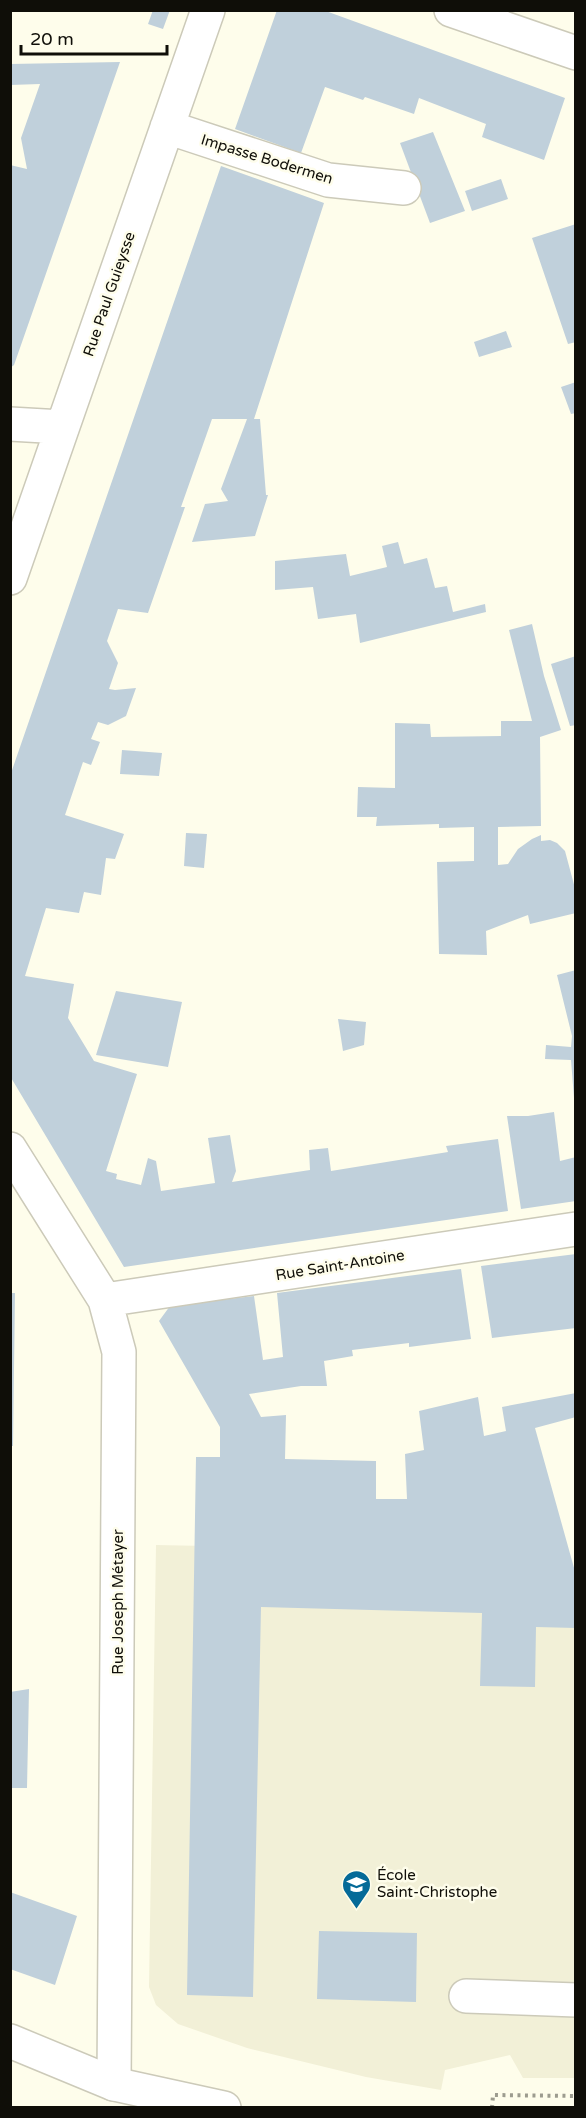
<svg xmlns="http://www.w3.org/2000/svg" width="586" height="2118" font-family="'Varela Round',sans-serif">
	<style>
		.built { fill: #f2f0d7 }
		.building { fill: #c0d0db }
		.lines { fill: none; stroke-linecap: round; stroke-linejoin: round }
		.minor-casing { stroke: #cccab9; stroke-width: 36 }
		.major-casing { stroke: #cccab9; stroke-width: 36 }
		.path { stroke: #9d9c8f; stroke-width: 4; stroke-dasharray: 3 4.5; stroke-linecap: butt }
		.minor { stroke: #fff; stroke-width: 33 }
		.major { stroke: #fff; stroke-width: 33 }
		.labels { text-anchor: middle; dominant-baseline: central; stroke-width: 5; stroke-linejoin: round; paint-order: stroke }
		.street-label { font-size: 15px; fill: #0f0e08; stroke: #fefdeb }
		.poi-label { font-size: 15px; fill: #0f0e08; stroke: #fefdeb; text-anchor: start }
	</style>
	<rect width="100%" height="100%" fill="#fefdeb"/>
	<!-- built -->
	<path class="built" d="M156,1545L569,1553L576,1585L575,2078H523L510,2055L445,2070L441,2090L366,2077L247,2048L178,2024L156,2005L149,1987Z"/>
	<!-- building -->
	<path class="building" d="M153,10H170L163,29L148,24Z
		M277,10H323L565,98L544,160L482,137L486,124L419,98L414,114L365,97L363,100L325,87L301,153L235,129Z
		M120,62L14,365L10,368V165L27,169L21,138L40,84L10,85V64Z
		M433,132L465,211L430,223L400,143Z
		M221,166L324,203L254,419H260L266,495H268L255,536L192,542L205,504L228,501L221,489L247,419H212L181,507H185L148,613L118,609L107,641L118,663L109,689L115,690L136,688L126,716L108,725L98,722L91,739L100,742L91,765L83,762L65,815L124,834L115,859L106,858L101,895L84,892L79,913L46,908L25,976L74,984L68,1018L94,1061L137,1074L106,1171L117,1174L116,1179L141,1185L148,1158L156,1161L161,1191L215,1183L208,1138L230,1135L236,1171L232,1182L310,1170L309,1150L328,1148L331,1171L448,1152L446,1146L498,1139L508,1211L124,1267L10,1076V776Z
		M501,179L508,199L472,211L465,191Z
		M576,224V342L568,344L532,238Z
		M506,331L512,347L479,357L474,342Z
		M576,382V413L571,414L561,387Z
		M398,542L404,564L427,558L435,588L447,586L453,612L485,604L486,612L360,643L356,614L318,619L313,587L275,590V561L346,554L350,576L387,567L382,546Z
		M532,624L544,676L561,730L540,737L541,826L498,827V865L508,864L518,849L532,839L541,835V841L550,840L557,843L565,851L576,892V913L530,924L528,915L486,931L487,955L439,954L437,862L474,861V827L439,828V824L376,826L377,817H357L358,787L395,788V723L430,724L431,737L501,736V721H532L509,630Z
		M576,656V725L570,726L551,664Z
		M122,750L162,753L159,776L120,774Z
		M186,833L207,834L204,868L184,866Z
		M576,970V1098H574L571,1060L545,1059L546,1045L571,1047L572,1036L557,975Z
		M116,991L182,1002L168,1067L96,1055Z
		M338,1019L366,1022L364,1045L343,1051Z
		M554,1112L560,1161L576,1157V1201L521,1209L507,1116H528Z
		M576,1254V1328L492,1338L481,1266Z
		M461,1269L471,1339L409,1347V1343L352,1350L353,1356L324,1361L327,1386H301L249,1394L261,1417L286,1415L285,1459L376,1461V1499H407L405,1454L424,1450L419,1411L478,1397L484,1436L506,1431L502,1407L576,1393V1417L535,1428L576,1575V1628L536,1627L535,1687L480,1686L482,1613L261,1607L253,1997L187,1995L196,1457H220V1427L159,1321L170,1306L254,1296L263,1360L283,1357L277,1293Z
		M10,1293H15L13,1446H10Z
		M29,1689L27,1788H10V1692Z
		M10,1892L77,1916L55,1985L10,1969Z
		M319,1931L417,1933L416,2002L317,1999Z"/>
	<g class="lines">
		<defs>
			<path id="minor" d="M451,10L576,53
				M167,127L328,180L404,188
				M10,424L62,427
				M10,578L208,10
				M10,1149L105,1300L119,1352L114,2084
				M105,1300L576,1229
				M466,1996L576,2000"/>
			<path id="major" d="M10,2041L114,2084L224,2108"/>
		</defs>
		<!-- minor casing -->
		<use href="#minor" class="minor-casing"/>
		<!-- major casing -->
		<use href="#major" class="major-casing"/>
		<!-- path -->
		<path class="path" d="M492,2108L493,2095L576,2096"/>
		<!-- minor -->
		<use href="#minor" class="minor"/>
		<!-- major -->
		<use href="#major" class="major"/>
	</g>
	<!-- icons -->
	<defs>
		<symbol id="school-pin" viewBox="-11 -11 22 30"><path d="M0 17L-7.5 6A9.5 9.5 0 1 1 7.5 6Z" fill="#056a98" stroke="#fefdeb"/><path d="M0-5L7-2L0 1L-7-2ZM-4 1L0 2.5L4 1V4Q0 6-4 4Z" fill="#fff"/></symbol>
	</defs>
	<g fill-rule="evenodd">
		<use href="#school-pin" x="340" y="1868" width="33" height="45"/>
	</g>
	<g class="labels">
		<!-- street labels -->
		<g class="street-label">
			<text transform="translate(267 159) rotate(17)">Impasse Bodermen</text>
			<text transform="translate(109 294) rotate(-71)">Rue Paul Guieysse</text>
			<text transform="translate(340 1265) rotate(-9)">Rue Saint-Antoine</text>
			<text transform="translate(118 1602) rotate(-90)">Rue Joseph Métayer</text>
		</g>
		<!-- poi labels -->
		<g class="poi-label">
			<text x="377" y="1875">École<tspan x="377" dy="17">Saint-Christophe</tspan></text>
		</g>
	</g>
	<!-- border -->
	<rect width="586" height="2118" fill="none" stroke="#0f0e08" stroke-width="24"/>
	<!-- scale -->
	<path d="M21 45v9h146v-9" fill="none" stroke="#0f0e08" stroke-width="3"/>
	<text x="30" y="45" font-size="18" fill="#0f0e08" stroke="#fefdeb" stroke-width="4.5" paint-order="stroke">20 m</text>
</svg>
